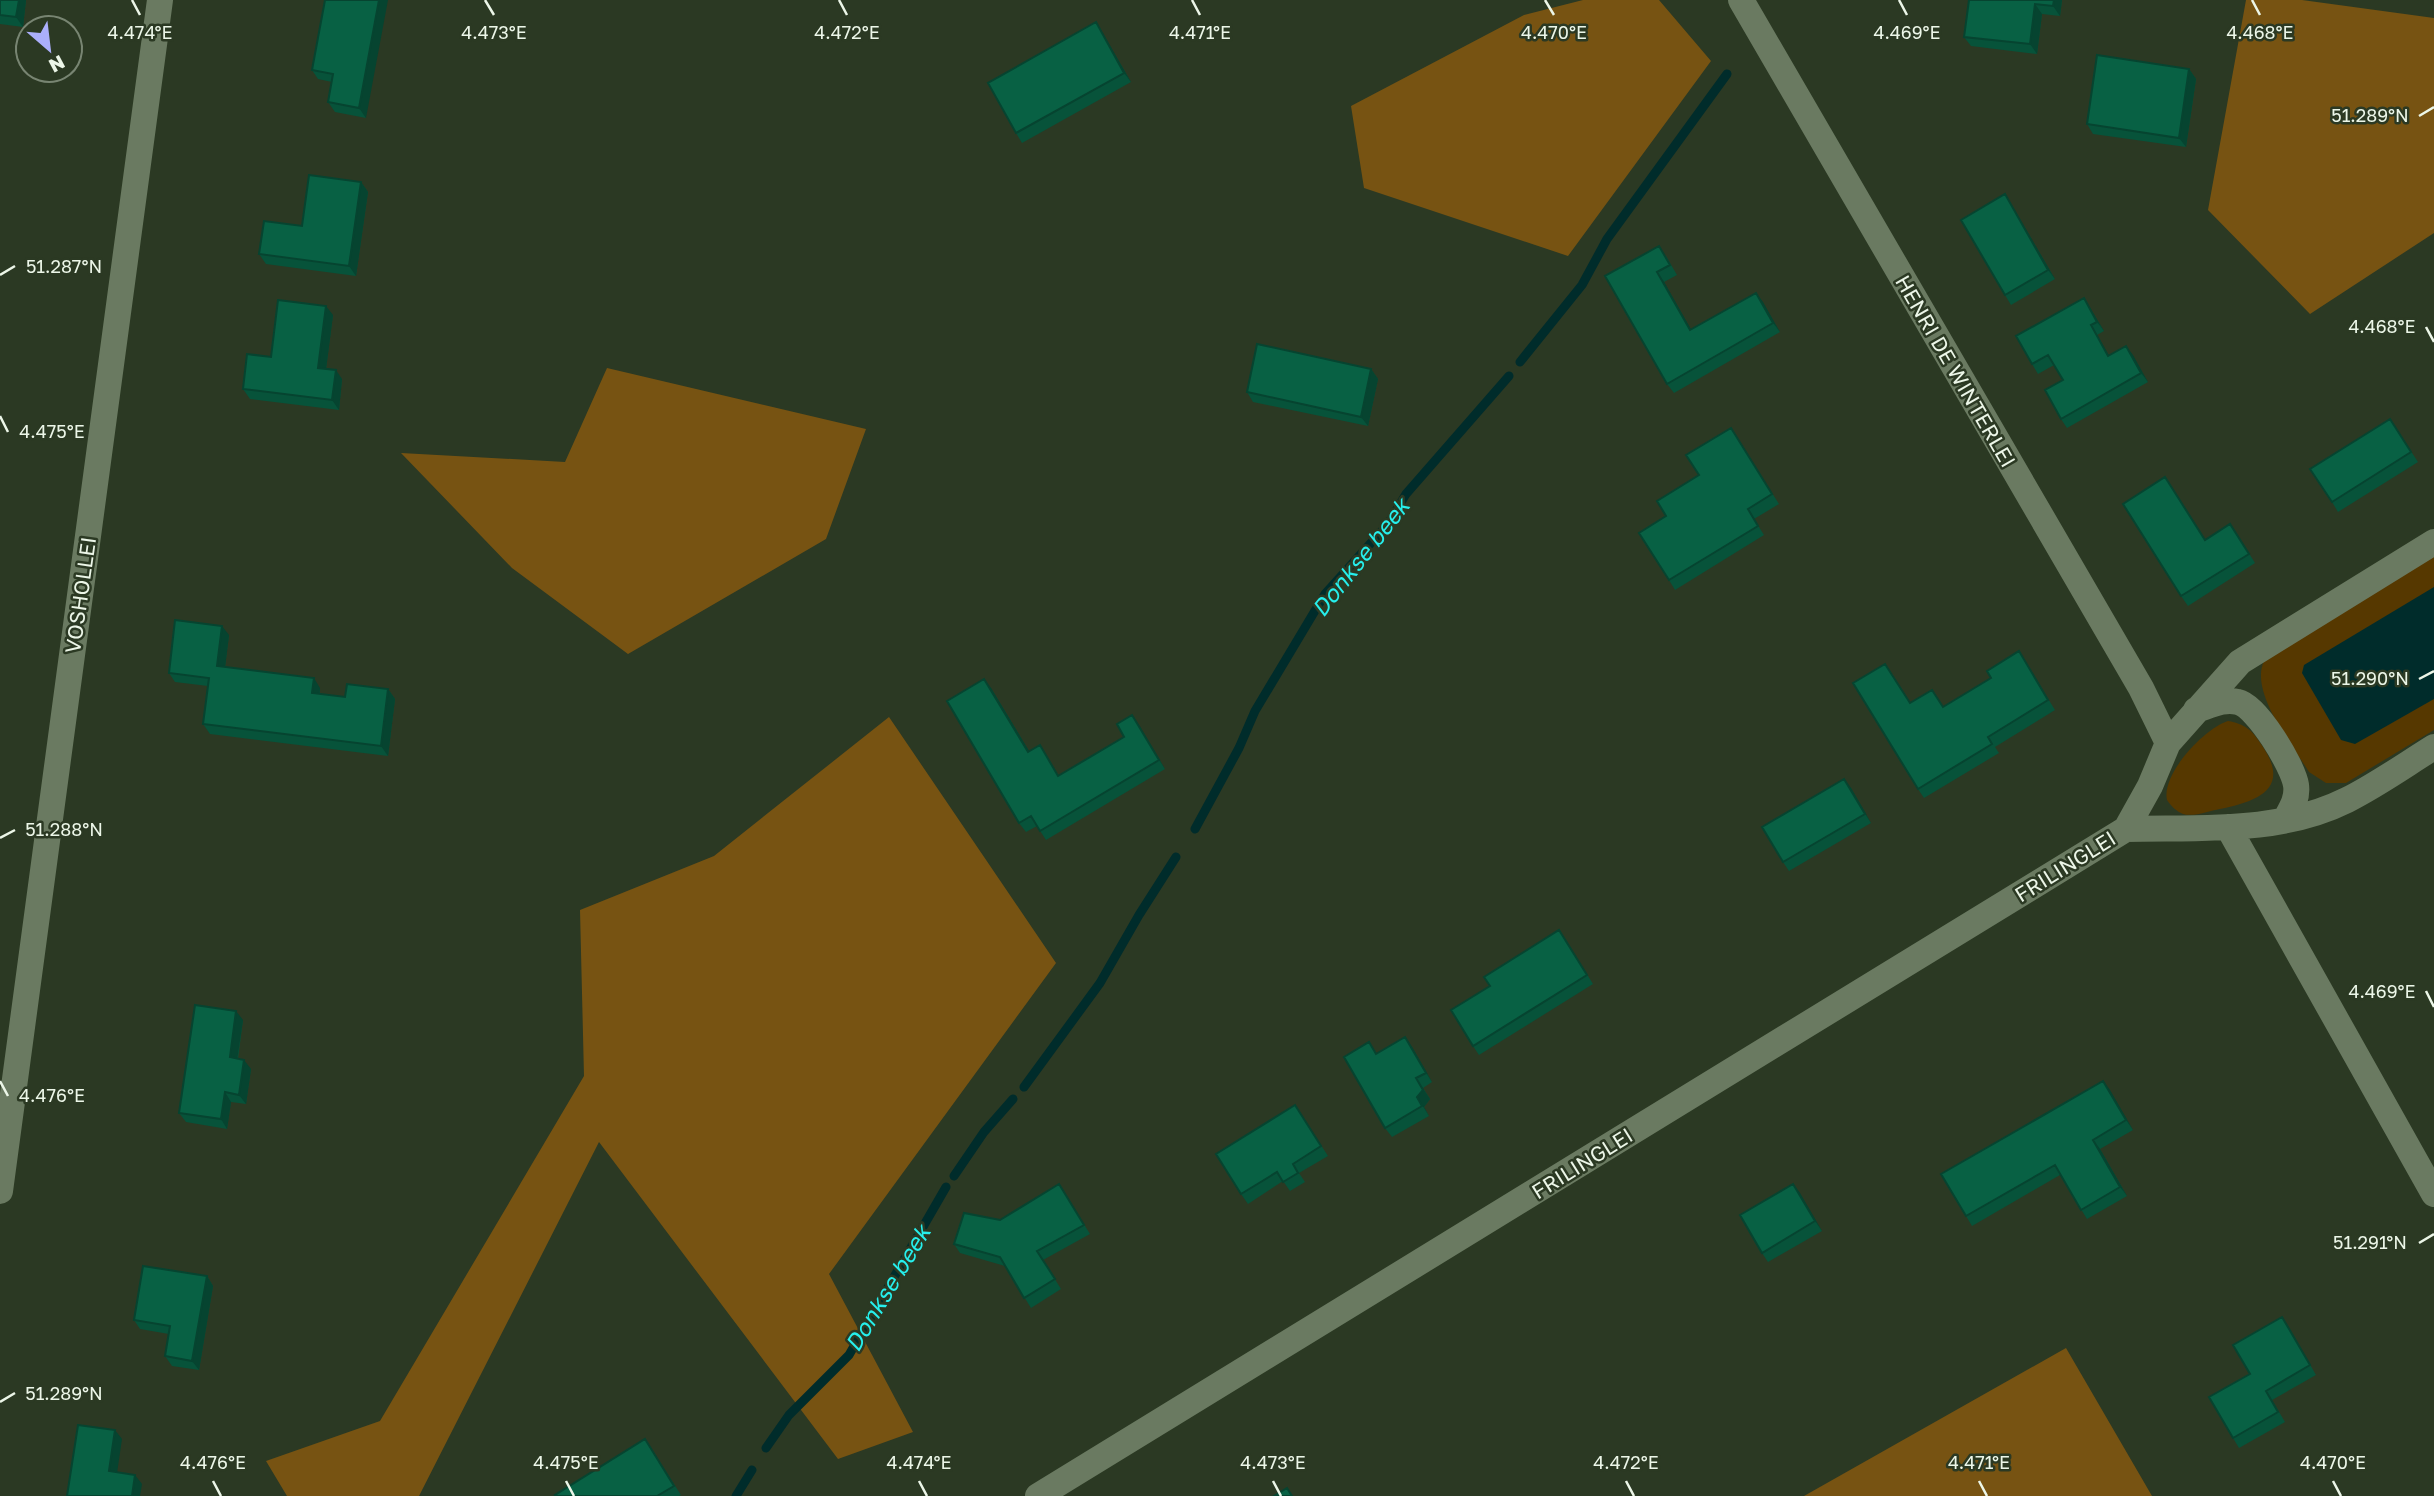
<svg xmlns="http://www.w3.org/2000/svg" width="2434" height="1496" font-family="'Golos Text',sans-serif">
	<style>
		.green { fill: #563800 }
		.forest { fill: #775312 }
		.water { fill: #002c2b }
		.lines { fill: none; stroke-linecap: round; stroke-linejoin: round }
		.stream { stroke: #002c2b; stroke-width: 9 }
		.street { stroke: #6a7a61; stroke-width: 26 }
		.wall { fill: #07533a }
		.shaded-wall { fill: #064430 }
		.building { fill: #086144; stroke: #064430; stroke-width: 2 }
		.ticks { fill: none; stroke: #ecf6e8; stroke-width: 2.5 }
		.labels { text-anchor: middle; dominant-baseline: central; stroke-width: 5; stroke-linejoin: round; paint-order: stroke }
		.street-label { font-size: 21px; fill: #ecf6e8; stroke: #2b3923 }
		.water-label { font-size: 23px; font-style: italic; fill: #26efec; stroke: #2b3923 }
		.ticks-label { font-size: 18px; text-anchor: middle; fill: #ecf6e8; stroke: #2b3923; stroke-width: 5; stroke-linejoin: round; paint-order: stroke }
	</style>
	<rect width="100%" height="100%" fill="#2b3923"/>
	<!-- green -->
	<path class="green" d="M2434,553V730L2346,783H2326L2309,772C2293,746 2249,692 2264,661Z
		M2228,721C2245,724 2252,730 2261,744C2292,788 2259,801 2220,809C2209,811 2194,817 2183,814C2176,811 2171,806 2167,800C2161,774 2205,728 2228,721Z"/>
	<!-- forest -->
	<path class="forest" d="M1583,0H1659L1711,61L1568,256L1364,188L1351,106L1524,15Z
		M2246,0H2302L2434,18V233L2310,314L2208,210Z
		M607,368L866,429L826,539L628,654L512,568L401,453L565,462Z
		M889,717L1056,963L829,1274L913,1432L838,1459L599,1142L419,1496H287L266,1461L380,1421L584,1076L580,910L714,856Z
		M2066,1348L2152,1496H1804Z"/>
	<!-- water -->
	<path class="water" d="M2434,587V699L2355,744L2341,740L2302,673L2304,665Z"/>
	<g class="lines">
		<!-- stream -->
		<path class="stream" d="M1520,362L1582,285L1607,239L1727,74
			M1195,829L1239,748L1255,711L1325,594L1388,524L1406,494L1509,376
			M1024,1087L1100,983L1139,915L1176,857
			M954,1176L984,1132L1013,1099
			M766,1448L789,1415L849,1355L946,1187
			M736,1496L752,1470"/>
		<!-- street -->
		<path class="street" d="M1741,0L2141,688L2168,743
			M2196,710C2209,706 2224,698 2238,702C2257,706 2293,766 2296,785C2298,799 2291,809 2285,820
			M2228,827L2434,1194
			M2126,829C2199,827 2279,834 2347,800C2377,785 2405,765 2434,747
			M0,1191L160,0
			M1038,1496L2126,829L2150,786L2168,743L2240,662L2434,542"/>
	</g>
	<!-- wall -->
	<path class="wall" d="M0,0H26L23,27L0,24Z
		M325,0L366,118L335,112L328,102L332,82L318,79L312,70Z
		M1969,0H2062L2060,16L2042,14L2037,54L1971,46L1964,37Z
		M1102,32L1131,82L1022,143L1016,133Z
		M2189,69L2196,79L2186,147L2093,134L2087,124Z
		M361,182L368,192L356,276L266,264L259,254L302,226Z
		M2011,204L2055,279L2011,305L2005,295Z
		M1666,256L1677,275L1664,282L1691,330L1756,293L1780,332L1674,393L1667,384L1605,276Z
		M2090,308L2104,331L2097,335L2109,356L2126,346L2148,382L2067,428L2061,419L2063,380L2054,365L2038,374L2032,364Z
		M333,315L326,369L342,379L339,410L250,399L243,389L271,357Z
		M1371,369L1378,379L1368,426L1253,402L1247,392Z
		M2390,419L2418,462L2338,512L2332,502Z
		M1731,428L1779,504L1754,519L1764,535L1675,590L1669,580L1666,516L1699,475Z
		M2165,477L2205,540L2237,534L2255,563L2188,606L2181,596Z
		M229,635L225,667L320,688V694L345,697L388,689L395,699L388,756L210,734L203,724L208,686L175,682L169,673Z
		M2025,661L2055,710L1995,747L1999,753L1924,798L1918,789L1885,664L1910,703L1944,707Z
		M991,688L1029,751L1040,745L1059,776L1124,737L1139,725L1165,769L1046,840L1037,826L1026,832L1019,823Z
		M1851,788L1871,823L1789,871L1783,862Z
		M1566,940L1593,984L1479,1055L1473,1046Z
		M243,1020L238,1059L251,1069L246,1104L231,1102L227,1129L186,1122L179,1113Z
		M1412,1047L1432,1082L1423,1088L1430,1099L1424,1107L1429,1116L1392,1137L1385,1128L1377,1053Z
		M2103,1081L2133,1130L2100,1149L2127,1196L2087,1219L2060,1175L1972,1226L1966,1216Z
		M1295,1105L1328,1156L1299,1173L1305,1182L1290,1191L1283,1181L1248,1204L1241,1194Z
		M1059,1184L1090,1234L1043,1260L1061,1289L1031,1308L1005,1266L960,1253L954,1244L1000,1220Z
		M1793,1184L1822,1231L1768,1262L1762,1253Z
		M207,1276L213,1286L199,1370L172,1366L165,1356L169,1334L140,1329L134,1320Z
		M2288,1326L2316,1375L2272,1400L2285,1422L2239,1448L2233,1438L2250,1374Z
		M651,1448L681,1495L679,1496H556Z"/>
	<!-- shaded-wall -->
	<path class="shaded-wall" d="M19,0H26L23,27L16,17Z
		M379,0H388L366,118L359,108Z
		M2054,0H2062L2060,16L2053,6Z
		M2035,4L2042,14L2037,54L2030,44Z
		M1096,22L1102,32L1131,82L1124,73Z
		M2189,69L2196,79L2186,147L2179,138Z
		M361,182L368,192L356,276L349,266Z
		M2005,194L2011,204L2055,279L2048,270Z
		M1657,272L1664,282L1697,340L1690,330Z
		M1756,293L1763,302L1780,332L1773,323Z
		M2084,298L2090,308L2104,331L2097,322Z
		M326,306L333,315L325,377L318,368Z
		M2091,325L2097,335L2115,366L2108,356Z
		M2126,346L2133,355L2148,382L2141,373Z
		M1371,369L1378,379L1368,426L1361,417Z
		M336,370L342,379L339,410L332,400Z
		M222,626L229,635L224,676L217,666Z
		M314,678L320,688L319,703L312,693Z
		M984,679L991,688L1035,761L1028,752Z
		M388,689L395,699L388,756L381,746Z
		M1132,715L1139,725L1165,769L1159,760Z
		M1844,779L1851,788L1871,823L1865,814Z
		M236,1011L243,1020L236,1067L230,1057Z
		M1405,1037L1412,1047L1432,1082L1426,1073Z
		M244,1060L251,1069L246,1104L239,1095Z
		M1416,1078L1430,1099L1424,1107L1429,1116L1417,1097Z
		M2103,1081L2110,1090L2133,1130L2126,1120Z
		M225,1092L231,1102L227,1129L221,1119Z
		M2093,1140L2100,1149L2127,1196L2120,1187Z
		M1793,1184L1800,1193L1822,1231L1815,1221Z
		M207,1276L213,1286L199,1370L192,1361Z
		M115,1430L122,1439L116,1480L109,1471Z
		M135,1475L142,1484L140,1496H132Z"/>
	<!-- building -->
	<path class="building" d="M0,0H19L16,17L0,15Z
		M325,0H379L359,108L328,102L333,74L312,70Z
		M1969,0H2054L2053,6L2035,4L2030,44L1964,37Z
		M1096,22L1124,73L1016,133L988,83Z
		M2097,55L2189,69L2179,138L2087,124Z
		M309,175L361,182L349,266L259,254L264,221L302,226Z
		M2005,194L2048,270L2005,295L1961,220Z
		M1659,246L1670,265L1657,272L1690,330L1756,293L1773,323L1667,384L1605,276Z
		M2084,298L2097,322L2091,325L2108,356L2126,346L2141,373L2061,419L2045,390L2063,380L2048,355L2032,364L2016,336Z
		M278,300L326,306L318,368L336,370L332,400L243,389L247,354L271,357Z
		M1257,344L1371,369L1361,417L1247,392Z
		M2390,419L2411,452L2332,502L2310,469Z
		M1731,428L1772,494L1748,509L1758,526L1669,580L1639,533L1666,516L1657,501L1699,475L1686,455Z
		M2165,477L2205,540L2230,524L2249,554L2181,596L2123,504Z
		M175,620L222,626L217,666L314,678L312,693L345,697L347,684L388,689L381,746L203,724L209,678L169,673Z
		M2019,651L2048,700L1988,737L1992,744L1918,789L1853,683L1885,664L1910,703L1932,690L1943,707L1991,678L1987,671Z
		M984,679L1028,752L1040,745L1058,776L1124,737L1117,724L1132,715L1159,760L1040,831L1031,816L1019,823L947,701Z
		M1844,779L1865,814L1783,862L1762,827Z
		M1559,930L1587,975L1473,1046L1451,1010L1490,986L1484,977Z
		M195,1005L236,1011L230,1057L244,1060L239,1095L225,1092L221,1119L179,1113Z
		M1405,1037L1426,1073L1416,1078L1423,1090L1417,1097L1422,1106L1385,1128L1344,1057L1369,1042L1376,1054Z
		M2103,1081L2126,1120L2093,1140L2120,1187L2081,1210L2055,1165L1966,1216L1941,1174Z
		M1295,1105L1321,1146L1293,1164L1298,1173L1283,1182L1277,1172L1241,1194L1216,1154Z
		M1059,1184L1084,1225L1037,1251L1055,1279L1024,1298L1000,1257L954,1244L964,1213L1000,1220Z
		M1793,1184L1815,1221L1762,1253L1740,1215Z
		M143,1266L207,1276L192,1361L165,1356L170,1326L134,1320Z
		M2282,1317L2310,1365L2266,1391L2278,1412L2233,1438L2209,1397L2250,1374L2233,1345Z
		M78,1425L115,1430L109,1471L135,1475L132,1496H67Z
		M645,1439L674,1486L657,1496H556L555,1495Z
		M1287,1488L1292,1496H1274Z"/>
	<!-- ticks -->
	<path class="ticks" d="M132,0L140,15M485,0L494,15M839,0L847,15M1192,0L1200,15M1545,0L1554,15M1899,0L1907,15M2252,0L2260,15M2419,116L2434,107M0,275L15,266M2426,327L2434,342M0,416L8,432M2419,679L2434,671M0,838L15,830M2426,991L2434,1007M0,1081L8,1096M2419,1243L2434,1234M0,1402L15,1393M213,1481L221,1496M566,1481L574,1496M919,1481L927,1496M1273,1481L1281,1496M1626,1481L1634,1496M1979,1481L1987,1496M2333,1481L2341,1496"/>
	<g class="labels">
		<!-- street labels -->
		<g class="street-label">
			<text transform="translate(1956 371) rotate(60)">HENRI DE WINTERLEI</text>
			<text transform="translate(80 595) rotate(-82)">VOSHOLLEI</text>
			<text transform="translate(2065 866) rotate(-32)">FRILINGLEI</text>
			<text transform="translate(1582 1163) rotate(-32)">FRILINGLEI</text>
		</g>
		<!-- water labels -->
		<g class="water-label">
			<text transform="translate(1360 557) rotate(-52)">Donkse beek</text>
			<text transform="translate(887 1288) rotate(-59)">Donkse beek</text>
		</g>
	</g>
	<g class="ticks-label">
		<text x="140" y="39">4.474°E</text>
		<text x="494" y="39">4.473°E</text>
		<text x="847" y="39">4.472°E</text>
		<text x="1200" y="39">4.471°E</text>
		<text x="1554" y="39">4.470°E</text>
		<text x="1907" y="39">4.469°E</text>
		<text x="2260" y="39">4.468°E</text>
		<text x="2370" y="122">51.289°N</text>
		<text x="64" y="273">51.287°N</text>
		<text x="2382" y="333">4.468°E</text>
		<text x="52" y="438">4.475°E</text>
		<text x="2370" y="685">51.290°N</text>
		<text x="64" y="836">51.288°N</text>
		<text x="2382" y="998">4.469°E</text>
		<text x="52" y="1102">4.476°E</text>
		<text x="2370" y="1249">51.291°N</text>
		<text x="64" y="1400">51.289°N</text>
		<text x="213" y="1469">4.476°E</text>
		<text x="566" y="1469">4.475°E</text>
		<text x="919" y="1469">4.474°E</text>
		<text x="1273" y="1469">4.473°E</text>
		<text x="1626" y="1469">4.472°E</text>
		<text x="1979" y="1469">4.471°E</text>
		<text x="2333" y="1469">4.470°E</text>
	</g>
	<!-- north arrow -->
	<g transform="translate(49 49) rotate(152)"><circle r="33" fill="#2b3923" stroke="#788572" stroke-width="2"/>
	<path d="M0-5L12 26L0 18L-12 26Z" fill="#abaffb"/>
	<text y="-10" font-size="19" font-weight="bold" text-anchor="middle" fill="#ecf6e8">N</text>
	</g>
</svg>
